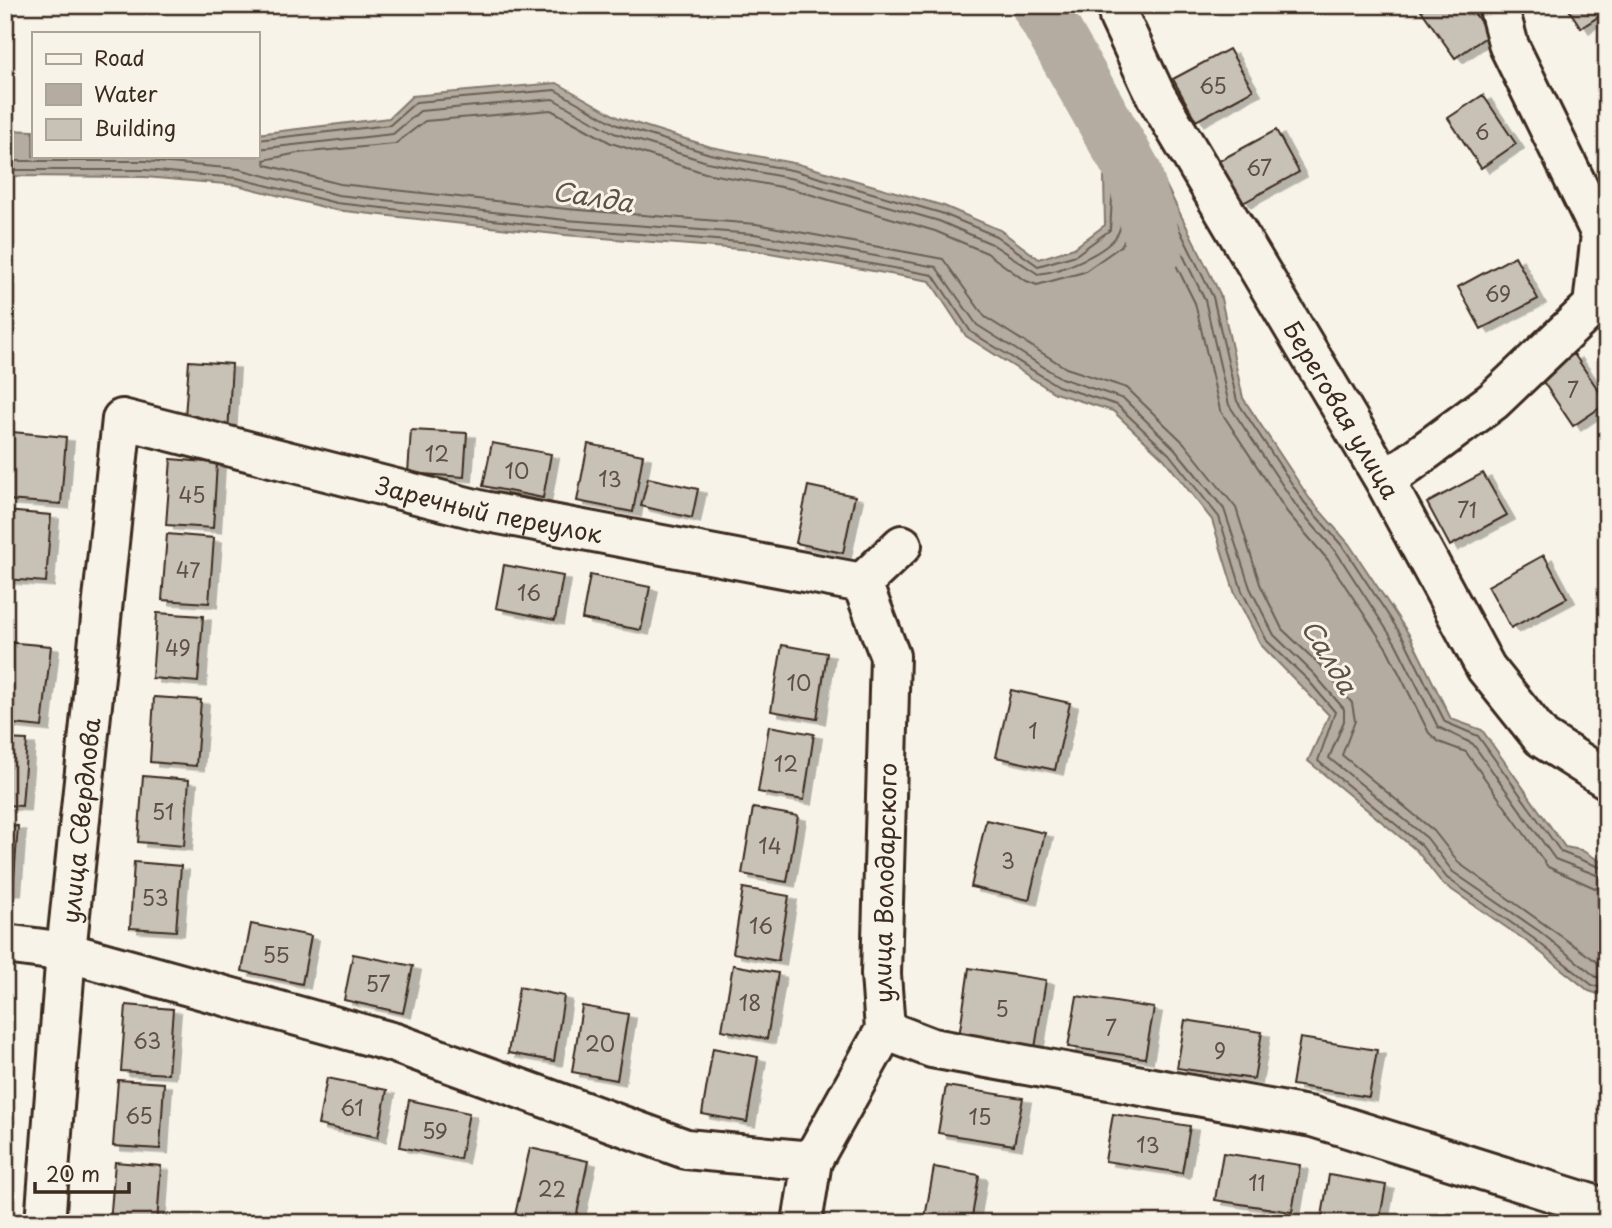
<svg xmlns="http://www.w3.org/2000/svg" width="1612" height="1228" font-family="'Playpen Sans',sans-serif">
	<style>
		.water { fill: #b4aca0; stroke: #84786c; stroke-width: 2 }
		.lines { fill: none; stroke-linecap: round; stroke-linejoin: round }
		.shore { stroke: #6b5e52; stroke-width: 2 }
		.river { stroke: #b4aca0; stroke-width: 56 }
		.building { fill: #c8c1b6; stroke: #3b2a1e; stroke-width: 2; filter: url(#shadow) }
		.minor-casing { stroke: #3b2a1e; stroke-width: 44 }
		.minor { stroke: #f7f3e8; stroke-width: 38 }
		.labels { text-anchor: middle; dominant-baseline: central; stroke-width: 6; stroke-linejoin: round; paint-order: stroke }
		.number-label { font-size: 21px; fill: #5e5044 }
		.street-label { font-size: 24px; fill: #3b2a1e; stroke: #f7f3e8 }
		.water-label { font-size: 26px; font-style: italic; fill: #5f5145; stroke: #f7f3e8 }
	</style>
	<defs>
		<filter id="shadow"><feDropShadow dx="8" dy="4.5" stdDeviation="0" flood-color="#0004"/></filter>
	</defs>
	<rect width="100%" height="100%" fill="#f7f3e8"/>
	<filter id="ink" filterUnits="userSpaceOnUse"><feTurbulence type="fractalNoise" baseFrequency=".0143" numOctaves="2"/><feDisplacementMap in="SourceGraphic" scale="14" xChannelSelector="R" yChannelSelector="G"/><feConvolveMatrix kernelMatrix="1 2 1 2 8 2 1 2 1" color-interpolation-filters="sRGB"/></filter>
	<g filter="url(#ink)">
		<!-- water -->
		<path class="water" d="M557,83L619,118L711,147L798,164L944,206L1000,230L1039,259L1074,248L1105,225L1104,177L1157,167L1220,294L1243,398L1309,498L1349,544L1410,636L1451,719L1482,730L1565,847L1581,850L1607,865V997L1589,991L1529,943L1442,883L1416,850L1308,761L1329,715L1261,645L1235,594L1212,520L1164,459L1113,411L1055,393L966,336L930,281L752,250L565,235L335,210L237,185L145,177L5,176V130L33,131V156H257V134L389,118L412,96Z"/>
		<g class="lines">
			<!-- shore -->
			<path class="shore" d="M257,140L390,125L416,102L555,90L617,125L710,154L796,171L941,213L996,236L1038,266L1076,255L1110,230L1113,183L1153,176L1213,297L1237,401L1304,502L1344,548L1404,639L1445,722L1478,736L1561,852L1607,870
				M257,149L393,134L420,111L553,99L614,133L707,162L794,179L939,221L992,244L1038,274C1059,272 1111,252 1119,231C1124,220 1120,204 1121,192L1149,186L1205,300L1229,405L1297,507L1337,553L1396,644L1438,727L1473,744L1555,859L1607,879
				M5,161H145L239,169L338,195L566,220L754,234L936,267L977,325L1061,378L1124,399L1175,449L1224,509L1250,588L1274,635L1314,674L1344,709V721L1329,758L1427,838L1453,872L1539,931L1596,977L1607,981
				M5,170H145L237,178L336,203L565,228L753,243L933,275L971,332L1058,386L1117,405L1169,454L1219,517L1242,591L1267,641L1308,680L1335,712L1318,761L1421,845L1447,878L1533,938L1592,985L1607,990
				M1607,890L1595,888L1548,867L1466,752L1439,742L1429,733L1387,649L1328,560L1287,512L1220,410L1195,303L1143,199L1131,201L1130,231L1121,246L1084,272L1037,285L1024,280L987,253L935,231L792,189L705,173L611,143L551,110L425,121L395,144L298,153L264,160L266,165L340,184L567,209L756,224L943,259L985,317L1066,368L1127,388L1184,443L1236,508L1260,584L1282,629L1322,667L1352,703L1355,721L1342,755L1434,831L1460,864L1607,969"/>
			<!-- river -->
			<path class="river" d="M1039,5L1134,173L1155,248"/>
		</g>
		<!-- building -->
		<path class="building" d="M1428,5H1469L1489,35L1455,58L1421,10Z
			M1566,5H1607V11L1581,28Z
			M1229,49L1253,90L1196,121L1173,79Z
			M1483,95L1516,144L1481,168L1448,118Z
			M1276,130L1299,172L1243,203L1219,161Z
			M1515,256L1538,299L1481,329L1458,287Z
			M1574,354L1607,403L1573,426L1540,377Z
			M189,361L232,364L228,433L184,431Z
			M411,430L467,433L464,477L408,473Z
			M12,432L66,437L61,504L7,500Z
			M492,443L551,454L543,498L483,486Z
			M588,444L643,455L633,512L577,501Z
			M171,459L217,463L213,528L166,525Z
			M1483,473L1507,515L1450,546L1427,503Z
			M648,478L698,489L692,518L641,506Z
			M808,486L855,496L843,553L796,543Z
			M5,511L51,515L46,582L5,579Z
			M167,534L214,538L209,603L162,600Z
			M1544,555L1567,598L1511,628L1488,586Z
			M504,565L563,576L555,620L496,608Z
			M590,575L650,587L641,630L582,619Z
			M157,613L203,616L198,682L152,678Z
			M5,642L51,646L42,727L5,723Z
			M782,645L827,653L817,719L771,711Z
			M1011,690L1070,703L1055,770L996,757Z
			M154,697L201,700L196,766L150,762Z
			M769,726L814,734L804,800L758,792Z
			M5,739L27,740L22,806L5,805Z
			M143,776L189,780L184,846L138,842Z
			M753,808L798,816L787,882L742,874Z
			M986,820L1045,833L1029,900L971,887Z
			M5,825L18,826L13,891H5Z
			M134,862L181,866L176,931L130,928Z
			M743,888L789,896L778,961L733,953Z
			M251,924L311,936L302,984L242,971Z
			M353,954L413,966L403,1013L344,1000Z
			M733,965L778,973L767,1039L722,1030Z
			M969,968L1046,980L1035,1048L959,1037Z
			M519,987L564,996L554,1061L508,1053Z
			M1077,996L1154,1008L1145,1058L1068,1047Z
			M126,1005L173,1009L168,1074L121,1071Z
			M582,1006L628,1014L617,1080L572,1072Z
			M1185,1020L1262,1032L1254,1079L1177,1068Z
			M1300,1038L1377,1050L1369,1097L1292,1085Z
			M713,1048L758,1057L747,1122L702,1114Z
			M327,1078L387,1090L378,1137L318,1125Z
			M118,1080L164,1083L160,1149L113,1146Z
			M946,1086L1023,1098L1014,1145L938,1133Z
			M409,1100L469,1113L460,1159L400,1147Z
			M1113,1114L1190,1126L1182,1173L1105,1161Z
			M530,1148L588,1161L575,1223H547L515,1215Z
			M1223,1153L1300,1165L1292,1212L1215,1200Z
			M115,1162L161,1166L157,1223H110Z
			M934,1167L979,1175L971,1223H924Z
			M1329,1175L1386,1185L1379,1223L1321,1222Z"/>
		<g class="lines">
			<defs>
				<g id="minor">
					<path id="s1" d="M1119,5V17L1156,96L1385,481L1486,668L1542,738L1607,779"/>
					<path d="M1385,481L1493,401L1593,306L1601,234L1509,46L1498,5"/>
					<path d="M5,944L66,952L395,1043L686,1149L812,1161"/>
					<path d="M885,1030L932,1048L1313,1117L1607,1209"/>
					<path id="s2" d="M45,1223L66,952L122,419L483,511L862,583"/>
					<path id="s3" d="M802,1223L812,1161L885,1030L881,974L890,656L862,583L902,545"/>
				</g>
			</defs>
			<!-- minor casing -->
			<use href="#minor" class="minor-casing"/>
			<!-- minor -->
			<use href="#minor" class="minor"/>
		</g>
	</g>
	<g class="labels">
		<!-- number labels -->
		<g class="number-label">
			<text x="1213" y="85">65</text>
			<text x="1482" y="131">6</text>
			<text x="1259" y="167">67</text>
			<text x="1498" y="293">69</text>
			<text x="1573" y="389">7</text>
			<text x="437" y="453">12</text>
			<text x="517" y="470">10</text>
			<text x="610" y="478">13</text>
			<text x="192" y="494">45</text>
			<text x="1467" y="509">71</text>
			<text x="188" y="569">47</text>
			<text x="529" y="592">16</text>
			<text x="178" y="647">49</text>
			<text x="799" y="682">10</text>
			<text x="1033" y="730">1</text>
			<text x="786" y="763">12</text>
			<text x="163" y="811">51</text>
			<text x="770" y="845">14</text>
			<text x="1008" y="860">3</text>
			<text x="155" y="897">53</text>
			<text x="761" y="925">16</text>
			<text x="276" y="954">55</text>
			<text x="378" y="983">57</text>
			<text x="750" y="1002">18</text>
			<text x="1002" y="1008">5</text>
			<text x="1111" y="1027">7</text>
			<text x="147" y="1040">63</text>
			<text x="600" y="1043">20</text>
			<text x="1220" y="1050">9</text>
			<text x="352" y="1107">61</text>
			<text x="139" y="1115">65</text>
			<text x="980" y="1116">15</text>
			<text x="435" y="1130">59</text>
			<text x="1148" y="1144">13</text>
			<text x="1257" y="1182">11</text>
			<text x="552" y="1188">22</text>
		</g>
		<!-- street labels -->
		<g class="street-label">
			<text stroke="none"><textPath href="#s1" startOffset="464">Береговая улица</textPath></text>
			<text stroke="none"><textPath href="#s2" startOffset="1186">Заречный переулок</textPath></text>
			<text stroke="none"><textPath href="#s2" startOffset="404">улица Свердлова</textPath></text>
			<text stroke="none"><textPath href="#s3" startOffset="360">улица Володарского</textPath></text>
		</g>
		<!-- water labels -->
		<g class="water-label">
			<text transform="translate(593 196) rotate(9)">Салда</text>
			<text transform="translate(1330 656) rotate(59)">Салда</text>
		</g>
	</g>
	<!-- margin -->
	<rect width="1612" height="1228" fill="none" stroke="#f7f3e8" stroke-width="28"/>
	<rect x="14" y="14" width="1584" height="1200" fill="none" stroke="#3b2a1e" stroke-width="2.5" filter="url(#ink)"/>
	<!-- legend -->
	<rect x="32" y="32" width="228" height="126" fill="#f7f3e8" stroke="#aca397" stroke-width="2"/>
	<rect x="46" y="54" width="35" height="10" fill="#f7f3e8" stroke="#aca397" stroke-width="2"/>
	<text x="94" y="66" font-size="21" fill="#3b2a1e">Road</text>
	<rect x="46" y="84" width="35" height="21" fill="#b4aca0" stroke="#aca397" stroke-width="2"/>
	<text x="94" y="102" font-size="21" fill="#3b2a1e">Water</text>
	<rect x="46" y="119" width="35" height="21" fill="#c8c1b6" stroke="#aca397" stroke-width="2"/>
	<text x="94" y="136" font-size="21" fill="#3b2a1e">Building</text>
	<!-- scale -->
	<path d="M35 1182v10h94v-10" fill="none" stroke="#3b2a1e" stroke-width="3.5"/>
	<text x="46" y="1182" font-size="21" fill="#3b2a1e" stroke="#f7f3e8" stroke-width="5" paint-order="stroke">20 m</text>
</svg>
